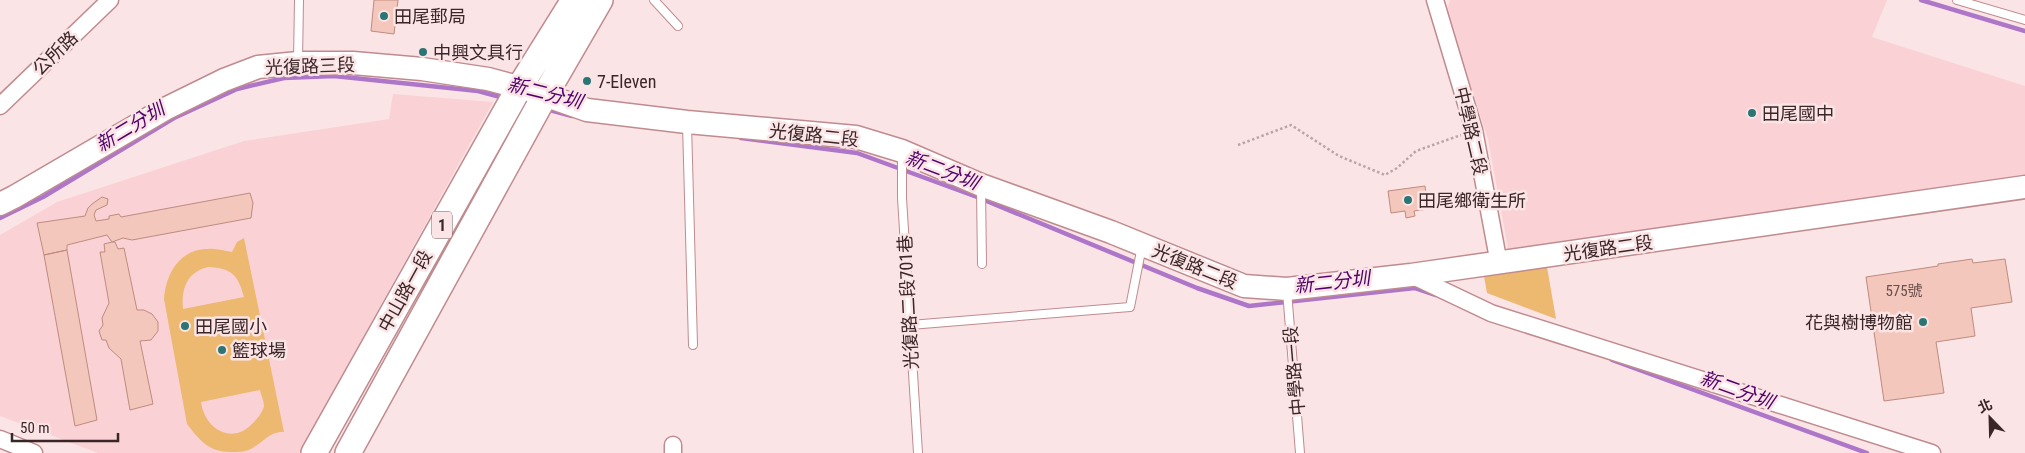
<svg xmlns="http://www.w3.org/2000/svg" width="2025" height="453" font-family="'Roboto Condensed','Noto Sans TC',sans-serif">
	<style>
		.built { fill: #fad2d5 }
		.green { fill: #edb870; fill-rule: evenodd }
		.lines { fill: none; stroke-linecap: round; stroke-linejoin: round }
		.stream { stroke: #ad76c9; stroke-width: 4.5 }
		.building { fill: #f4c7bd; stroke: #be8b7f }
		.lane-casing { stroke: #c08b8f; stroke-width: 10 }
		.street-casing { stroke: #c08b8f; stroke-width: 19 }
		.secondary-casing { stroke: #c08b8f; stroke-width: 25 }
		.primary-casing { stroke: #c08b8f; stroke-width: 28 }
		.path { stroke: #baa4a5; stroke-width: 2.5; stroke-dasharray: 2.5 2.5; stroke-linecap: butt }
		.lane { stroke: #fff; stroke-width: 8 }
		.street { stroke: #fff; stroke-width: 16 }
		.secondary { stroke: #fff; stroke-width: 22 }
		.primary { stroke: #fff; stroke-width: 25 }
		.poi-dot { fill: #2b7574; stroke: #fbe4e5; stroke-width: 2 }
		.labels { text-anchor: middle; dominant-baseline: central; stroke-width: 5; stroke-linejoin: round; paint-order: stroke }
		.number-label { font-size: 15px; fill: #684e4c }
		.shield { fill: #fbe4e5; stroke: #745e60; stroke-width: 1 }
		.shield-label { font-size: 16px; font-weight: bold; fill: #3a2527 }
		.poi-label { font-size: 18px; fill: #3a2527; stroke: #fbe4e5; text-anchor: start }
		.street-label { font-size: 18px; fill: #3a2527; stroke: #fbe4e5 }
		.water-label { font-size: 19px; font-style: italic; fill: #50006c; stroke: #fbe4e5 }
	</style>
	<rect width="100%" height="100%" fill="#fbe4e5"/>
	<!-- built -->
	<path class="built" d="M1450,0H1887L1872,37L2025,86V179L1509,254L1488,139L1446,13Z
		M393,94L493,102L299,453H98L0,416V235L57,202L244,141L389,119Z"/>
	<!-- green -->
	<path class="green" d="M244,238L284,432C269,432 266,440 254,447C247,452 239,452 231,452C209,452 200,441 187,424L164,299C166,273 180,249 208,249C216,248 224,251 232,252L237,242ZM208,267C232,268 238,275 244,297L183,309C181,289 187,272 208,267ZM260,390C261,395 264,401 264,406C263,411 258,418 254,422C233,446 205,430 201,402Z
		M1547,267L1556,319L1487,293L1483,271Z"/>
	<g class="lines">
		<!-- stream -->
		<path class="stream" d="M1921,0L2025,31
			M546,109L572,116
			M741,138L857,153L977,197L1197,288L1249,306L1415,288L1436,295
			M0,218L43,197L174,118L237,89L284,78L334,76L478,91L504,98
			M1612,360L1867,453"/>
	</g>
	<!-- building -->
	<path class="building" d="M374,0H398L394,34L371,31Z
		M1425,186L1428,209L1414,211L1415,216L1406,218L1405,211L1391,213L1388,191Z
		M250,193L253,203L251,218L132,240L123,238L112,242L107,235L67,245V250L44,255L37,223L85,216L88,208L92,204L102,197L108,199L107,205L96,210L94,215L96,221L109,219V216L119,214L121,217Z
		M112,242H115L118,249L124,248L137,310H144L152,314L158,322V331L151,340L140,341L153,404L130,410L121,359L109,348L106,340H102L99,331L103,325L102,318L109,303L100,252H105L104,244Z
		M67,250L97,420L75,426L44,255Z
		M1972,259L1973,263L2005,259L2012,302L1971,308L1975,336L1936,342L1944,393L1884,401L1866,277L1938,266V264Z"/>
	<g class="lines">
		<defs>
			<path id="lane" d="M654,0L678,26
				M1957,0L2025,20
				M298,61L299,0
				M687,124L693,345
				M902,153V198L918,453
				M981,189L982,264
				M1287,291L1300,453
				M910,325L1130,307L1142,246"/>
			<path id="street" d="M1435,0L1474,130L1499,264
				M0,106L110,0
				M1411,275L1491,313L1932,453
				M0,439L34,453
				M673,445V453"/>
			<path id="secondary" d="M0,204L14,197L165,109L224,80L258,67L298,63H353L422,69L488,79L533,91L587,110L687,122L856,137L902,151L981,185L1111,232L1244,286L1287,289L1411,275L2025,187"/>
			<path id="primary" d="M314,453L519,88L574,0
				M348,453L545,95L600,0"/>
		</defs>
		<!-- lane casing -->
		<use href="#lane" class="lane-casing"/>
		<!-- street casing -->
		<use href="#street" class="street-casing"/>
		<!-- secondary casing -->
		<use href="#secondary" class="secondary-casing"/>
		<!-- primary casing -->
		<use href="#primary" class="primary-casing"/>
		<!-- path -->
		<path class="path" d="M1238,145L1291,125L1339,156L1385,175L1397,168L1416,151L1461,135"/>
		<!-- lane -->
		<use href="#lane" class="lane"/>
		<!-- street -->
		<use href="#street" class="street"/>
		<!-- secondary -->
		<use href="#secondary" class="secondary"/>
		<!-- primary -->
		<use href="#primary" class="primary"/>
	</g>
	<!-- markers -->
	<g class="poi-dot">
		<circle cx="384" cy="16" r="5"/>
		<circle cx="423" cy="52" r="5"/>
		<circle cx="587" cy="81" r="5"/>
		<circle cx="1752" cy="113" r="5"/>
		<circle cx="1408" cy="200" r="5"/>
		<circle cx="1923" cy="322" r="5"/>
		<circle cx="185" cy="326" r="5"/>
		<circle cx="222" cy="350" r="5"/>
	</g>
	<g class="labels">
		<!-- number labels -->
		<g class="number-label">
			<text x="1904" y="291">575號</text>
		</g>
		<!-- shield labels -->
		<rect class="shield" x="432" y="211.5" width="20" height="27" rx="4"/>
		<g class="shield-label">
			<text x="442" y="225">1</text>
		</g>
		<!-- poi labels -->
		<g class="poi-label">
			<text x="394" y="16">田尾郵局</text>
			<text x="433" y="52">中興文具行</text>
			<text x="597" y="81">7-Eleven</text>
			<text x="1762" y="113">田尾國中</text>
			<text x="1418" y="200">田尾鄉衛生所</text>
			<text x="1913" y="322" text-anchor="end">花與樹博物館</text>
			<text x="195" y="326">田尾國小</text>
			<text x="232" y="350">籃球場</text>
		</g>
		<!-- street labels -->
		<g class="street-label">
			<text transform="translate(55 53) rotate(-44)">公所路</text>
			<text transform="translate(310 66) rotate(-2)">光復路三段</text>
			<text transform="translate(1471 131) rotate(77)">中學路二段</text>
			<text transform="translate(814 135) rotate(6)">光復路二段</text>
			<text transform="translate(1608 248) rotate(-8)">光復路二段</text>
			<text transform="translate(1195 266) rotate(22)">光復路二段</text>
			<text transform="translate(405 291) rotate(-61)">中山路一段</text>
			<text transform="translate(908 302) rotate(-93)">光復路二段701巷</text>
			<text transform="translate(1294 371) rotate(-95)">中學路一段</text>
		</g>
		<!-- water labels -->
		<g class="water-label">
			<text transform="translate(545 93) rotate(14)">新二分圳</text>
			<text transform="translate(130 127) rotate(-31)">新二分圳</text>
			<text transform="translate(942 170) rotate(21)">新二分圳</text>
			<text transform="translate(1332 282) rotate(-6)">新二分圳</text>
			<text transform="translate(1737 390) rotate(20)">新二分圳</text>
		</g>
	</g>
	<!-- north arrow -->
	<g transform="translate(1990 418) rotate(337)" stroke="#fbe4e5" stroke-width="4" paint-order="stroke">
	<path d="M0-4L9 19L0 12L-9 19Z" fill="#3a2527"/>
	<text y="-8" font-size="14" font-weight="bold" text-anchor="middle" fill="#3a2527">北</text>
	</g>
	<!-- scale -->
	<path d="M12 433v8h106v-8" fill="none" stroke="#3a2527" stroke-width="2.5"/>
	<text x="20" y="433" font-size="15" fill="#3a2527" stroke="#fbe4e5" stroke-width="4" paint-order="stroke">50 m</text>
</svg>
